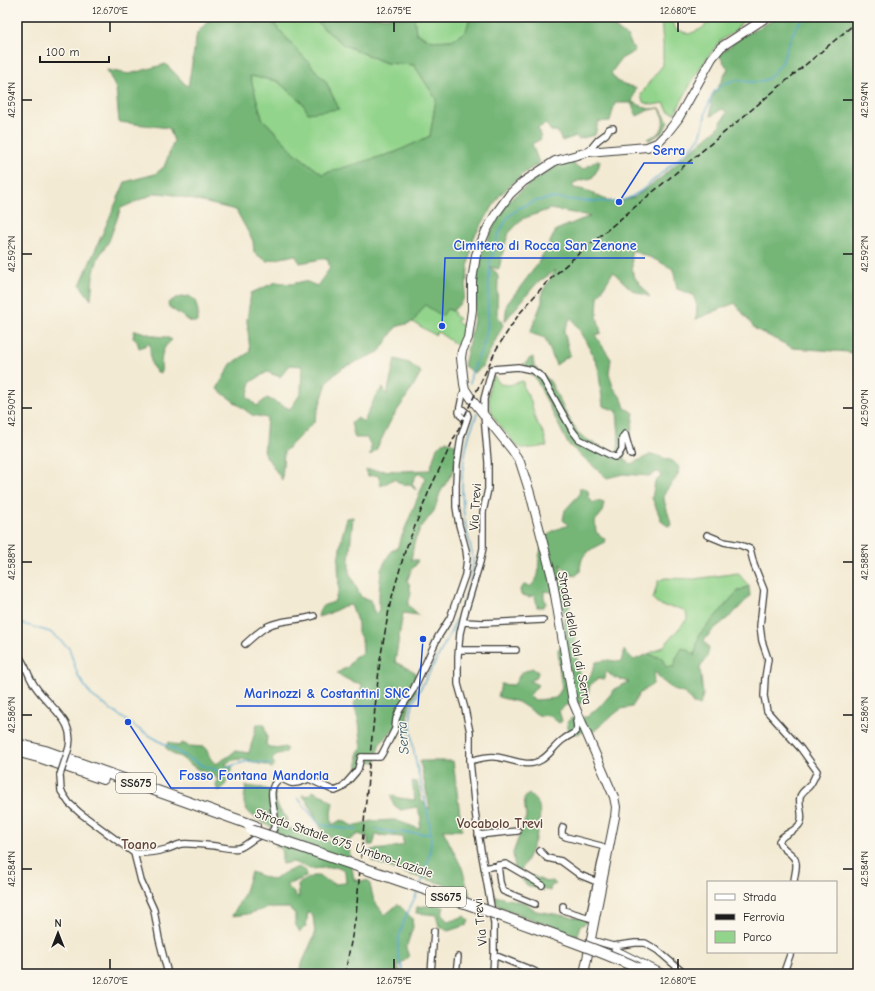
<svg xmlns="http://www.w3.org/2000/svg" width="875" height="991" font-family="'Comic Neue',sans-serif">
	<style>
		.green { fill: #92d48b; stroke: #577854 }
		.forest { fill: #75b677; stroke: #48694a; fill-rule: evenodd }
		.lines { fill: none; stroke-linecap: round; stroke-linejoin: round }
		.stream { stroke: #4fa4cb; stroke-width: 1.5 }
		.street-casing { stroke: #3c3b37; stroke-width: 8 }
		.secondary-casing { stroke: #3c3b37; stroke-width: 10 }
		.highway-casing { stroke: #3c3b37; stroke-width: 12 }
		.street { stroke: #fff; stroke-width: 5.5 }
		.secondary { stroke: #fff; stroke-width: 8 }
		.highway { stroke: #fff; stroke-width: 10 }
		.rail { stroke: #1c1c1c; stroke-width: 1.5; stroke-dasharray: 6 3; stroke-linecap: butt }
		.street-bridge-casing { stroke: #3c3b37; stroke-width: 8; stroke-linecap: butt }
		.highway-bridge-casing { stroke: #3c3b37; stroke-width: 12; stroke-linecap: butt }
		.street-bridge { stroke: #fff; stroke-width: 5.5 }
		.highway-bridge { stroke: #fff; stroke-width: 10 }
		.ticks { fill: none; stroke: #1c1c1c; stroke-width: 1.5 }
		.labels { text-anchor: middle; dominant-baseline: central; stroke-width: 3; stroke-linejoin: round; paint-order: stroke }
		.shield { fill: #fbf7ec; stroke: #5f5e5a; stroke-width: 1 }
		.shield-label { font-size: 12px; font-weight: bold; fill: #1c1c1c }
		.street-label { font-size: 13px; fill: #1c1c1c; stroke: #fbf7ec }
		.water-label { font-size: 14px; font-style: italic; fill: #33596b; stroke: #fbf7ec }
		.neighbourhood-label { font-size: 14px; font-weight: bold; fill: #60443a; stroke: #fbf7ec }
		.leader { fill: none; stroke: #1d4ed8; stroke-width: 1.5 }
		.callout-dot { fill: #1d4ed8; stroke: #fbf7ec; stroke-width: 1.5 }
		.callout-label { font-size: 14px; text-anchor: middle; font-weight: bold; fill: #1d4ed8; stroke: #fbf7ec; stroke-width: 3; stroke-linejoin: round; paint-order: stroke }
		.neatline { fill: none; stroke: #1c1c1c; stroke-width: 1.5 }
		.ticks-label { font-size: 10px; text-anchor: middle; fill: #1c1c1c }
	</style>
	<rect width="100%" height="100%" fill="#fbf7ec"/>
	<filter id="ink" filterUnits="userSpaceOnUse"><feTurbulence type="fractalNoise" baseFrequency=".025" numOctaves="2"/><feDisplacementMap in="SourceGraphic" scale="8" xChannelSelector="R" yChannelSelector="G"/><feConvolveMatrix kernelMatrix="1 2 1 2 8 2 1 2 1" color-interpolation-filters="sRGB"/></filter>
	<filter id="wash" filterUnits="userSpaceOnUse"><feTurbulence type="fractalNoise" baseFrequency=".012" numOctaves="4" result="noise"/><feDisplacementMap in="SourceGraphic" scale="16" xChannelSelector="R" yChannelSelector="G"/><feGaussianBlur stdDeviation="0.9" result="paint"/><feColorMatrix in="noise" values="0 0 0 0 0 0 0 0 0 0 0 0 0 0 0 0 0 1.4 0 .05"/><feComposite in="paint" operator="in"/></filter>
	<g filter="url(#wash)">
		<rect width="100%" height="100%" fill="#f3ead3"/>
		<!-- green -->
		<path class="green" d="M268,17H313L322,27L344,45L386,63L414,65L436,99L430,136L396,152L322,174L295,153L262,118L250,76L277,81L302,102L339,109L326,82Z
			M414,17H470L467,31L452,40L432,41L416,33Z
			M664,17H669L676,29L689,34L701,29L709,22L710,17H746L736,30L720,41L707,58L694,78L675,113L668,111L664,103L652,105L643,102L641,95L650,81L663,65V44L661,19Z
			M425,304C435,306 448,307 455,313L454,315L459,319L457,322L465,327L460,345L458,346L438,332L435,335L413,322Z
			M492,376L495,377L500,384L509,385L523,381L524,389L531,401L535,419L544,434L547,446C540,447 524,450 519,447C515,445 511,439 508,435C495,420 488,413 489,391C490,386 490,381 492,376Z
			M738,573L749,586L737,592L699,635L696,650L694,656L676,658L674,667H666L662,658L648,654L663,647L687,619C688,606 672,608 663,606C658,605 656,602 653,599L658,581L665,578L695,579Z"/>
		<!-- forest -->
		<path class="forest" d="M212,17H268L326,82L339,109L308,113L302,102L277,81L250,76L262,118L295,153L322,174L396,152L430,136L436,99L414,65L386,63L344,45L322,27L313,17H414L416,33L432,41L452,40L466,31L470,17H600L627,36L635,51L621,59L611,73L618,82L636,88L632,102L649,109L660,108L668,122L663,132L650,140L647,139C650,137 656,136 659,133C666,125 663,117 660,108L649,110L637,116L631,103H615L610,121L598,122L595,135L578,139L577,136L562,141L557,131H551L546,124L538,128L541,139L532,144L539,163L523,174L500,195L474,237L469,260L466,287L463,300L453,311L447,309L442,316L425,305L413,322L396,327L379,352L344,367L328,380L314,422L284,452L282,480L264,453L267,418L252,415L217,389L231,364L250,352L247,320L251,293L276,282L291,284L305,281L317,286L330,268L327,258L300,263L295,255L267,261L254,253L253,241L236,210L169,194L156,193L121,208L109,241L98,258L93,276L91,300L80,285L125,182L155,174L164,167L174,141L169,128L119,122L116,89L107,70L129,74L166,64L188,87L197,33ZM290,365L302,366L301,393L290,409L267,398L257,406L247,397L251,382L267,372L280,377Z
			M776,17H858V355L857,354L848,352L793,348L755,329L735,303L696,319L697,306L693,295L677,289L673,269L654,259L631,250L633,275L650,297L632,290L613,272L598,297L597,316L601,333L595,335L611,359L609,373L613,387L622,399L625,408L634,413L631,433L623,459L631,464L652,454L673,461L679,467C678,469 679,472 678,474C675,483 663,489 664,499C665,506 670,517 671,525L668,526L662,522L652,498L655,482L661,476L660,472H657L650,476L623,474L607,478L568,444L538,383C537,381 536,379 535,377C533,376 531,375 529,373C523,366 525,360 533,357L534,366L550,381L565,411L577,432L583,437L614,455L618,452L619,436L617,411L603,406L598,367L587,342L571,317L564,331L570,355L556,365L545,338L530,333L542,302V292L556,270L536,284L505,321L507,304L534,269L548,246L556,230L590,216L550,209L522,219L509,233L504,247L499,269L489,267L496,272L498,277L497,314L503,325L482,367L474,373L464,366L474,320L476,288L479,259L494,226L508,201L532,182L560,164L573,161L575,166L584,169L597,160L600,161L598,169L592,178L578,181L572,184L574,188L585,190L604,199L617,203L635,197L662,177L688,153L718,128L727,112L722,109L711,116V99L728,69L719,55L740,38L771,21Z
			M189,296L195,300L198,311V322H191L169,307L168,303L176,298Z
			M134,331H139L155,336L166,337L172,340C159,350 162,359 161,373C159,372 156,372 155,370C148,363 152,351 149,343L144,346L139,348L137,341L133,338Z
			M395,359L409,363L421,372L411,390L391,420L376,450L370,456L371,446L367,438H355L351,423L357,418L364,422L376,395L383,388L387,395Z
			M446,441L457,445L454,470L440,493L434,511L420,529L414,543L411,560H418L415,566L412,569L407,581L409,583L411,593L408,605L419,615L403,613L395,662L415,672L416,691L410,704L407,717L410,732H404L398,724L379,745L376,762L364,761V772L358,775V752L362,749L359,722L354,704L361,689L362,684C352,682 345,679 337,673L349,666L354,657L363,653L362,639L358,633V624L351,605L344,606L328,614L318,617C320,604 323,606 334,602L339,590L338,561L342,536L347,518L353,517L349,560V572L361,597L370,600L375,614L379,610V594L381,569L391,551L397,548L425,480L423,475L417,474L412,483L416,490L409,484L403,485L394,479L381,486L378,475L368,476L366,470L402,471L430,470L437,447Z
			M580,488H585L588,491L589,498L593,503L597,501L604,503L602,513L595,521L596,532L605,539V542C589,552 581,550 580,572L575,576L567,571L560,564L566,590L571,596L570,606L565,614L552,592L544,591V597L546,604L543,607H537L536,600L534,595L529,597L521,595L520,589L525,584L530,587C542,575 537,572 539,558C539,553 545,538 548,535C553,529 562,528 568,525L563,520L565,510L579,495Z
			M749,586L750,596L734,613L714,629L704,640L709,649L707,657L700,668L703,695L700,705L693,704L686,694L674,690L660,679L655,671L653,684L639,694L632,707L621,709L608,719L593,732L588,730L577,734L569,732L567,722L571,718L587,717L603,703L616,688L629,682L613,677L606,671L605,679H598L590,685L588,694L582,703L566,705L559,711L562,721L559,723L549,715L540,716L518,702L498,697L501,684L514,685L521,673L532,668L538,672L537,677L530,681L538,685L529,696L535,700L547,699L556,698L562,688L560,675L558,649L566,644L564,619L568,615L573,617C576,638 576,661 582,682L590,677L596,662L608,660L621,662L624,650L634,660L648,654L662,658L666,667H674L676,658L682,648L689,650L694,656L696,650L699,635L737,592Z
			M257,724H264L267,737L266,744C272,750 278,749 285,747L287,750L285,753L277,754L272,760L275,765L271,768C267,764 264,765 259,764C255,763 251,760 247,760C239,758 231,760 225,764L233,768L230,775L224,787L218,791L216,786L217,778L208,773L197,769L179,756L174,755L165,747L169,742L178,746L182,743L189,746L205,747C209,754 209,759 216,764L229,756L235,751L249,753Z
			M420,761H453L462,830H443L462,868L470,896L443,884L408,874L372,861L371,850L384,849L404,845L402,837L392,836L376,835L373,845H368V837L358,834L348,841L335,840L323,832L307,801L302,795L309,796L312,791L324,796L333,803L331,813L332,825L341,820L353,826L372,821L395,820L409,825L419,829L421,818L417,807L400,810L393,804L391,795L399,798L415,800L412,781L417,782L421,800L430,809Z
			M246,786L263,788L275,792L276,802L281,812L286,816L287,821L280,828L304,830L333,843L349,848L354,880L369,881L374,901L385,915L398,904L412,918L413,927L406,948L409,957L398,966L401,974H299L300,968L315,934L313,916L308,912L306,926L300,932L295,924V914L289,908H267L248,914L232,916L244,894L251,872L273,880L284,873L298,867L306,871V877L286,885L299,898L298,884L313,876H318L334,884L346,883L345,871L336,867L311,869L293,862L282,864V849L276,846V829C265,824 245,815 244,802C244,797 245,791 246,786Z
			M529,794C532,797 538,802 539,806C543,826 530,858 518,874L515,871L513,853L526,817L524,798Z
			M533,876L546,882L553,881L556,884L551,886L550,891C540,888 528,889 522,880Z
			M494,896L526,903L536,911L585,919L587,922L579,927L578,936L499,907Z
			M435,905L444,907L442,914L448,922L456,919L465,916L469,921L467,925L448,931L439,926L436,915L428,914L416,913L417,907Z"/>
		<g class="lines">
			<!-- stream -->
			<path class="stream" d="M470,383L471,375L483,346L487,331L490,262L498,235L508,217L519,208L535,201L552,198L584,201L619,202L631,197L641,191L692,147L700,137L703,127L706,111L713,93L719,87L728,82L736,80L750,82H758L768,79L776,70L782,63L790,39L796,27L804,17
				M20,623L50,632L69,648L78,676L91,695L113,711L140,730L201,765L219,771L234,765L248,761L270,764
				M298,798L319,824L337,828L357,830
				M374,829L392,832L430,834
				M421,884C427,869 431,852 431,836C429,803 415,772 412,738C411,729 409,718 412,708C414,697 426,679 432,668C449,636 464,609 472,574C476,556 468,541 465,523C463,511 462,497 462,484C462,469 465,451 469,436C471,428 475,421 477,413
				M404,974C402,967 399,960 398,953C396,933 410,908 418,891"/>
		</g>
	</g>
	<g filter="url(#ink)">
		<g class="lines">
			<defs>
				<path id="street" d="M588,152L598,140L606,134L609,129L613,128
					M465,389L462,397L459,412L460,415L466,420
					M707,535L724,542L740,545L750,549L754,565L764,590L760,626L762,641L768,659L765,678L764,696L767,711L801,749L817,771C815,776 813,781 810,785C807,789 801,792 800,797C798,806 805,818 799,825C794,832 784,833 779,841C782,851 795,853 796,863C797,869 794,876 794,882
					M463,622L483,623L543,620
					M245,644C252,638 260,630 268,626C282,619 299,621 314,616
					M459,650H516
					M17,654C27,665 27,675 35,686C51,710 79,722 67,754
					M376,757H380L382,754L395,729L396,719L399,711L413,690L438,637L450,618L465,575L467,558L466,550L459,525L456,507V483L457,464L461,437L468,416L467,413L460,407
					M470,761C478,759 487,756 495,757C510,758 527,769 541,760C550,755 555,745 564,739C573,732 579,735 576,721L579,717
					M60,775L61,791L69,803L80,813L134,853
					M563,827L562,830V835L566,837L601,846L604,849L589,918
					M478,835L518,831
					M540,851L547,858L561,861L580,875L597,882
					M134,853C145,854 156,852 167,849C172,848 176,845 181,844C190,843 205,845 215,846C223,847 231,850 239,848C245,846 251,840 257,837C263,835 269,835 273,830C281,818 263,791 278,780C282,777 287,782 291,783C298,784 303,781 309,779L326,787L335,791L342,788L356,772L358,769L361,757H363
					M134,853L141,881L154,910L159,939L168,974
					M498,865L500,882L503,891L535,904
					M484,868L506,864L542,885
					M563,906V910L593,919
					M591,940L613,946L635,943H645L657,950L685,974
					M494,955L534,971L538,974
					M431,974L434,931
					M456,974L458,957
					M493,974L494,955V923L479,839L475,811L470,761V732L465,709L458,684V656L460,633L465,612L480,562L483,548V512L488,489V462L484,415V399L492,369L518,367L532,370L542,377L572,430L579,439L614,457L618,456L622,449V438L625,434L631,455
					M786,974L785,969L791,952"/>
				<path id="secondary" d="M584,974L615,817L616,807L614,797L573,702L552,577L530,493L520,462L512,450L484,415L473,401L465,389L464,384L461,358L462,351L468,338L472,310V281L476,255L486,231L497,212L510,194L523,182L555,161L588,152L647,147L657,143L667,133L678,119L712,58L721,47L767,17"/>
				<path id="highway" d="M17,744L45,751L255,826
					M23,753L42,758L103,779
					M616,952L660,974"/>
			</defs>
			<!-- street casing -->
			<use href="#street" class="street-casing"/>
			<!-- secondary casing -->
			<use href="#secondary" class="secondary-casing"/>
			<!-- highway casing -->
			<use href="#highway" class="highway-casing"/>
			<!-- street -->
			<use href="#street" class="street"/>
			<!-- secondary -->
			<use href="#secondary" class="secondary"/>
			<!-- highway -->
			<use href="#highway" class="highway"/>
			<!-- rail -->
			<path class="rail" d="M345,974L356,915L369,766L380,660L390,604L405,551L429,491L497,348L519,314L546,283L576,256L858,21"/>
			<defs>
				<path id="street-bridge" d="M363,757H376
					M60,775L67,754"/>
				<path id="highway-bridge" d="M251,830C334,858 417,886 499,915C546,932 593,947 638,968"/>
			</defs>
			<!-- street-bridge casing -->
			<use href="#street-bridge" class="street-bridge-casing"/>
			<!-- highway-bridge casing -->
			<use href="#highway-bridge" class="highway-bridge-casing"/>
			<!-- street-bridge -->
			<use href="#street-bridge" class="street-bridge"/>
			<!-- highway-bridge -->
			<use href="#highway-bridge" class="highway-bridge"/>
		</g>
	</g>
	<!-- ticks -->
	<path class="ticks" d="M110,22V32M394,22V32M678,22V32M22,100H32M843,100H853M22,254H32M843,254H853M22,408H32M843,408H853M22,562H32M843,562H853M22,715H32M843,715H853M22,869H32M843,869H853M110,959V969M394,959V969M678,959V969"/>
	<g class="labels">
		<!-- shield labels -->
		<g class="shield">
			<rect x="116" y="773" width="40" height="20" rx="3"/>
			<rect x="426" y="887" width="40" height="20" rx="3"/>
		</g>
		<g class="shield-label">
			<text x="136" y="783">SS675</text>
			<text x="446" y="897">SS675</text>
		</g>
		<!-- street labels -->
		<g class="street-label">
			<text transform="translate(475 507) rotate(-86)">Via Trevi</text>
			<text transform="translate(575 638) rotate(79)">Strada della Val di Serra</text>
			<text transform="translate(344 843) rotate(19)">Strada Statale 675 Umbro-Laziale</text>
			<text transform="translate(480 922) rotate(-96)">Via Trevi</text>
		</g>
		<!-- water labels -->
		<g class="water-label">
			<text transform="translate(403 738) rotate(-94)">Serra</text>
		</g>
		<!-- neighbourhood labels -->
		<g class="neighbourhood-label">
			<text x="500" y="823">Vocabolo Trevi</text>
			<text x="139" y="844">Toano</text>
		</g>
	</g>
	<!-- callouts -->
	<path class="leader" d="M619 202L644 163H693M442 326L445 258H645M423 639L418 706H236M128 722L171 788H337"/>
	<g class="callout-dot">
		<circle cx="619" cy="202" r="4"/>
		<circle cx="442" cy="326" r="4"/>
		<circle cx="423" cy="639" r="4"/>
		<circle cx="128" cy="722" r="4"/>
	</g>
	<g class="callout-label">
		<text x="669" y="155">Serra</text>
		<text x="545" y="250">Cimitero di Rocca San Zenone</text>
		<text x="327" y="698">Marinozzi &amp; Costantini SNC</text>
		<text x="254" y="780">Fosso Fontana Mandorla</text>
	</g>
	<!-- margin -->
	<rect width="875" height="991" fill="none" stroke="#fbf7ec" stroke-width="44"/>
	<!-- legend -->
	<rect x="707" y="881" width="130" height="72" fill="#fbf7ec" stroke="#a29f99"/>
	<rect x="715" y="894" width="20" height="6" fill="#ffffff" stroke="#a29f99"/>
	<text x="743" y="901" font-size="12" fill="#1c1c1c">Strada</text>
	<rect x="715" y="914" width="20" height="6" fill="#1c1c1c" stroke="#a29f99"/>
	<text x="743" y="921" font-size="12" fill="#1c1c1c">Ferrovia</text>
	<rect x="715" y="931" width="20" height="12" fill="#92d48b" stroke="#a29f99"/>
	<text x="743" y="941" font-size="12" fill="#1c1c1c">Parco</text>
	<!-- north arrow -->
	<g transform="translate(58 933)" stroke="#fbf7ec" stroke-width="3" paint-order="stroke">
	<path d="M0-3L7 15L0 10L-7 15Z" fill="#1c1c1c"/>
	<text y="-6" font-size="11" font-weight="bold" text-anchor="middle" fill="#1c1c1c">N</text>
	</g>
	<!-- scale -->
	<path d="M40 56v6h69v-6" fill="none" stroke="#1c1c1c" stroke-width="2"/>
	<text x="46" y="56" font-size="12" fill="#1c1c1c" stroke="#fbf7ec" stroke-width="3" paint-order="stroke">100 m</text>
	<rect x="22" y="22" width="831" height="947" class="neatline"/>
	<g class="ticks-label">
		<text x="110" y="14">12.670°E</text>
		<text x="394" y="14">12.675°E</text>
		<text x="678" y="14">12.680°E</text>
		<text transform="translate(11 100) rotate(-90)" y="4">42.594°N</text>
		<text transform="translate(864 100) rotate(-90)" y="4">42.594°N</text>
		<text transform="translate(11 254) rotate(-90)" y="4">42.592°N</text>
		<text transform="translate(864 254) rotate(-90)" y="4">42.592°N</text>
		<text transform="translate(11 408) rotate(-90)" y="4">42.590°N</text>
		<text transform="translate(864 408) rotate(-90)" y="4">42.590°N</text>
		<text transform="translate(11 562) rotate(-90)" y="4">42.588°N</text>
		<text transform="translate(864 562) rotate(-90)" y="4">42.588°N</text>
		<text transform="translate(11 715) rotate(-90)" y="4">42.586°N</text>
		<text transform="translate(864 715) rotate(-90)" y="4">42.586°N</text>
		<text transform="translate(11 869) rotate(-90)" y="4">42.584°N</text>
		<text transform="translate(864 869) rotate(-90)" y="4">42.584°N</text>
		<text x="110" y="984">12.670°E</text>
		<text x="394" y="984">12.675°E</text>
		<text x="678" y="984">12.680°E</text>
	</g>
</svg>
